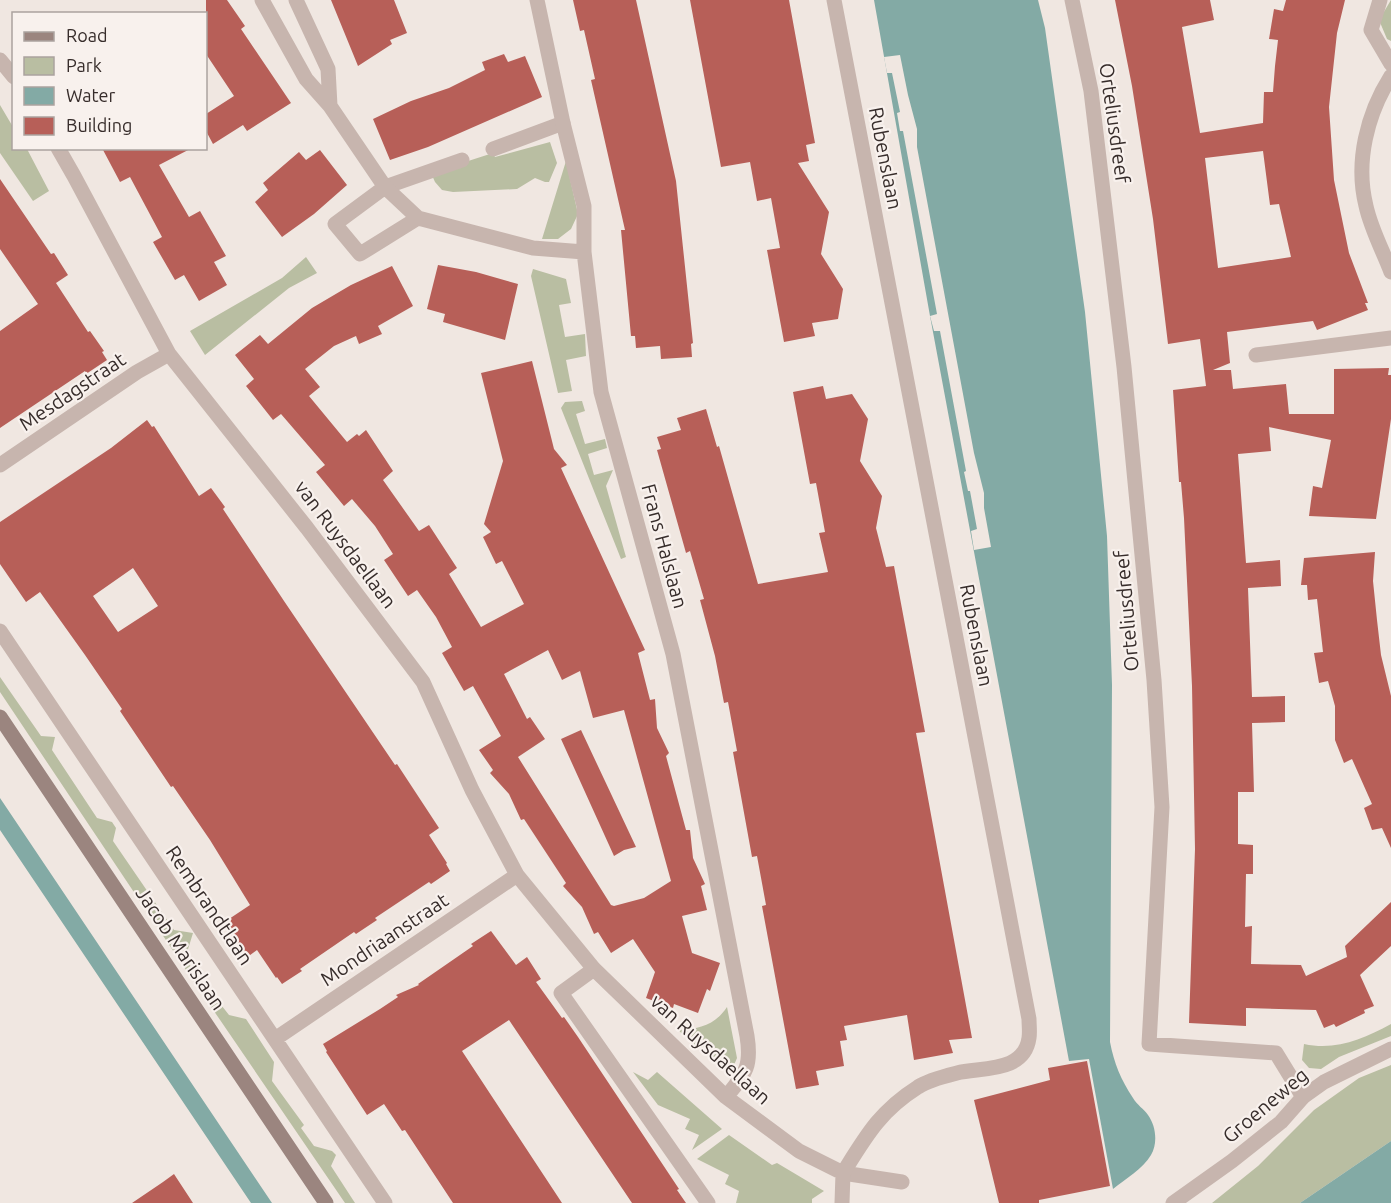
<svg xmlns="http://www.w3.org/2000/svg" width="1391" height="1203" font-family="Ubuntu,sans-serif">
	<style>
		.green { fill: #b9bea2 }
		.water { fill: #83aaa5 }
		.pier { fill: #f0e7e1 }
		.building { fill: #b75f58; fill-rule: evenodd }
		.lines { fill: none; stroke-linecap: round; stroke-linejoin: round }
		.service { stroke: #c7b5ae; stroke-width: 15 }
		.minor { stroke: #c7b5ae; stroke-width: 15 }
		.tertiary { stroke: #c7b5ae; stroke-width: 15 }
		.secondary { stroke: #9b857f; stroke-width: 15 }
		.labels { text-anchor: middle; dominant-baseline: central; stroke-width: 4.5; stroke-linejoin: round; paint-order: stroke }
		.street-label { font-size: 20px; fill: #372d2b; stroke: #f8f1ed }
	</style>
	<rect width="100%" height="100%" fill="#f0e7e1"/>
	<!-- green -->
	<path class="green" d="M1391,0V41L1387,39L1379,20Z
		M0,105L13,127L14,148L27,149L49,191L33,201L0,153Z
		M550,142L557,163L549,182H545L535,178L517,189L453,192L442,190L435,182L431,173L493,153L495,157Z
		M566,161L578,214L571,229L558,239H542Z
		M306,257L317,273L289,288L205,355L190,331L282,278Z
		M533,269L566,279L571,303L559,305L565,337L585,334L586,356L566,360L572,391L558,393L531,276Z
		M582,401L585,411L576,414L585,444L605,439L607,448L588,454L594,475L613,470L606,486L626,557L621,559L561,408L565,402Z
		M0,677L41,736L55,737L52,750L97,818L112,822L116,828L113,841L174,930L193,933L185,959L229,1015L246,1019L274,1062L272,1081L304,1125L301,1128L314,1146L332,1151L336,1155L331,1166L355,1203H345L188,973L0,692Z
		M727,1007L737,1058L734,1065L726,1070L719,1066L678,1030C700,1029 715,1025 727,1007Z
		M1391,1024V1036L1339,1057L1321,1069L1309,1068L1302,1060L1304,1044C1336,1051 1363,1039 1391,1024Z
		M1391,1065V1141L1300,1203H1212L1258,1166L1314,1110L1359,1078Z
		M633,1072L648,1080L657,1072L722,1129L692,1150L699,1135L685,1129L690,1119L658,1105Z
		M729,1135L772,1165L777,1163L824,1191L812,1199V1203H736L739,1191L725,1184L729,1175L697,1159Z"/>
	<!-- water -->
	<path class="water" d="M874,0H1038L1045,28L1085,312L1107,536L1112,685L1110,1042C1114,1063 1121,1080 1133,1098C1137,1105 1144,1109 1148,1115C1156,1126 1158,1143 1151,1155C1143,1169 1125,1179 1113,1189L1089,1059L1069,1061L930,316Z
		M0,798L272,1203H251L0,830Z
		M1391,1141V1203H1300Z"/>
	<!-- pier -->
	<path class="pier" d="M900,55L908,95L917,129V147L974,453L984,493V508L991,547L974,550L971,531L977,529L970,491H968L964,472L966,471L940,331H934L930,316L937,314L903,131H900L897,113L900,112L892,73H887L884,57Z"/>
	<!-- building -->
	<path class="building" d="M206,0H227L245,26L241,29L291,103L247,131L243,125L213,144L206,131V114L234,96L206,54Z
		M331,0H394L407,33L390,40L392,44L358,66Z
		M573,0H636L676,181L693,343L691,344L692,357L661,359L660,346L636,348L635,336H631L621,230H625L591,80L595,79L584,30L580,31Z
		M690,0H789L815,143L806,145L809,161L798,163L829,212L821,254L843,289L838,319L812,323L815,336L784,342L767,250L780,248L771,198L757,201L750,162L721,167Z
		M1115,0H1210L1214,20L1182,27L1200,133L1263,123L1264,92H1273L1275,66L1278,40L1269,39L1274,9L1283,11L1286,0H1345L1337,33L1329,107L1334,180L1349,253L1368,303H1365L1368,310L1317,330L1313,321L1227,332L1230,363L1213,370H1231L1233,389L1286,384L1289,414H1334V369L1389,368L1388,375H1391V419L1376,519L1309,516L1313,486L1322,488L1331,440L1269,427L1271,451L1238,454L1246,563L1280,560L1281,586L1248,588L1252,697L1285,696V722L1252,723L1254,792H1238V844L1253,845V874H1246L1245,927L1252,926L1251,964L1301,965L1306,976L1347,957L1345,946L1391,902V946L1360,975L1374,1006L1364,1010L1365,1013L1336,1027L1334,1024L1324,1028L1316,1010L1246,1008V1026L1189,1023L1195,849L1192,686L1184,518L1181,482H1179L1173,390L1206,386L1200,339L1168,344L1153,219L1132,86ZM1263,151L1270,205L1279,204L1291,257L1218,268L1205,158Z
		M504,54L508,62L525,56L542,97L428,147L390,160L373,119L411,101L449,88L485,70L482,62Z
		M102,148H192L159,165L189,217L200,211L226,256L214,262L227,285L199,301L184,275L175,280L153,242L162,237L130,177L120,182Z
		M320,150L347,185L314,214L282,237L255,202L268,190L263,183L299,152L306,160Z
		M0,179L51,254L54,253L68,275L56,283L88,332L90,331L104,351L102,352L107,360L86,374L85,371L0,428V331L38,304L0,249Z
		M438,265L476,272L518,284L505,340L443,322L445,314L427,309Z
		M392,266L413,306L378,326L382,334L359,344L356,336L334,346L305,369L320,387L309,396L347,442L357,434L359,436L366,430L393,471L383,480L419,531L429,525L457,568L449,574L481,627L524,604L502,561L496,564L483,537L491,532L484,524L503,461L481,373L532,361L554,449L567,465L561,468L645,650L638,653L650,700L655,699L657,728L669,753L666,756L686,830H690L693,858L705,884L701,886L707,910L682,916L692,953L720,963L710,991L707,989L698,1013L674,1004L673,1008L646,998L655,972L633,939L611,953L598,932L594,934L582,907L563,886L566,883L524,819L521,820L509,794L490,773L493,770L479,750L501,736L473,686L464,691L442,653L452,647L436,617L417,590L408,596L384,560L393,554L375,526L352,499L344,506L316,472L325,465L281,414L273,420L246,386L254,379L235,355L260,335L268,344L312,308L351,285ZM548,650L562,680L580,671L593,718L624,710L671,881L644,898L614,906L611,905L518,757L545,739L530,717L527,719L504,674Z
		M823,386L826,399L852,394L868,419L860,461L882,496L876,528L886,567L894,566L911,657L925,732L916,733L972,1038L949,1040L953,1053L914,1060L907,1015L844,1026L847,1040L840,1041L844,1066L816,1071L819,1085L796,1089L762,906L766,905L757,856L752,857L733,752L737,751L728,702L724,703L715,656L700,600L704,599L690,551L686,553L657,450L661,449L657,437L681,430L677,418L706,409L717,447L719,446L758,584L828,572L819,533L825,532L816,483L810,484L793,392Z
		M147,420L152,427L154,426L199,496L211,488L225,507L223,509L284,601L395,765L397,764L439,828L429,835L447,863L446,864L450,871L431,884L429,882L375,918L377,920L356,934L354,932L300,969L302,971L282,984L277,977L276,978L257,950L246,958L223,923L250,905L210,840L173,786L171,787L120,711L122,709L85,655L40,592L26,602L0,564V522L111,448ZM133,568L158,606L118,632L93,596Z
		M1375,552L1373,581L1377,620L1381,655L1391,696V848L1382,828L1372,830L1364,808L1372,804L1352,759L1344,763L1335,740V706L1328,681L1319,683L1314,653L1323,652L1317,599L1308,600L1307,585H1301L1304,558Z
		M581,730L636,847L624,850L614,856L561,739Z
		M491,931L516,965L527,957L541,979L536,982L562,1018L564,1017L578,1037L679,1189L677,1190L686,1203H632L509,1020L462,1051L562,1203H453L405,1130L402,1131L384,1104L367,1115L326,1052L327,1051L323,1044L380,1009L398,997L396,995L419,985L418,984L473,946L471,944Z
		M1087,1061L1110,1186L1039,1200V1203H999L974,1100L1050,1080L1048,1068Z
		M174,1174L193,1203H132L163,1182Z"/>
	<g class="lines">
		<!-- service -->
		<path class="service" d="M493,149L563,123
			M385,187L462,160
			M1256,355L1391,338
			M843,1173L902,1182"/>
		<!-- minor -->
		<path class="minor" d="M262,0L306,79L330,106L385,187L418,218L533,248L584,252
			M296,0L328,69L330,106
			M537,0L563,123L584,206V252L601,392L673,654L747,1036C752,1067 745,1074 726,1097
			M834,0L1029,1019C1029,1025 1030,1032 1029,1038C1024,1073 982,1067 957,1073C945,1076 928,1080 918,1087C880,1111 866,1136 843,1173
			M1072,0L1091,91L1124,367L1154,680L1162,807L1149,1044L1276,1053L1303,1097
			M1380,0L1371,30L1391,64
			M0,60L14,77
			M1391,76C1367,114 1355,162 1366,206C1371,229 1383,251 1391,272
			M58,148L74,176L169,354L307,528L423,682L472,790L517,875L594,969L726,1097L799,1151L843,1173L842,1203
			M385,187L335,224L360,254L418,218
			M0,465L137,372L169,354
			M0,631L385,1203
			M594,969L561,993L708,1203
			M275,1039L517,875"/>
		<!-- tertiary -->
		<path class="tertiary" d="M1173,1203L1232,1161L1281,1122L1303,1097L1324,1082L1391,1049"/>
		<!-- secondary -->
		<path class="secondary" d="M0,717L326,1203"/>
	</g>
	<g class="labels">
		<!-- street labels -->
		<g class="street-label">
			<text transform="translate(1115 123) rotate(82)">Orteliusdreef</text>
			<text transform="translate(886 158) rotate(79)">Rubenslaan</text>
			<text transform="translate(72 391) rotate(-34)">Mesdagstraat</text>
			<text transform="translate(346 544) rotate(53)">van Ruysdaellaan</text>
			<text transform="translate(665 546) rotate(75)">Frans Halslaan</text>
			<text transform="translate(1126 611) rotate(-95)">Orteliusdreef</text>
			<text transform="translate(977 635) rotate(79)">Rubenslaan</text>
			<text transform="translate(210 905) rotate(56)">Rembrandtlaan</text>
			<text transform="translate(384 939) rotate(-34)">Mondriaanstraat</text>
			<text transform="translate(181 948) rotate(56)">Jacob Marislaan</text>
			<text transform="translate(711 1049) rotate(42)">van Ruysdaellaan</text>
			<text transform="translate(1265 1105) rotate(-40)">Groeneweg</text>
		</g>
	</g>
	<!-- legend -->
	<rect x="12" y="12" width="195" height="138" fill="#f8f1ed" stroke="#aba39f" stroke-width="1.5"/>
	<rect x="24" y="32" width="30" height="9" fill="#9b857f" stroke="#aba39f" stroke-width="1.5"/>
	<text x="66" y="42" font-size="18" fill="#372d2b">Road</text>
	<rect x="24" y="57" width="30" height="18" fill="#b9bea2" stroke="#aba39f" stroke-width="1.5"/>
	<text x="66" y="72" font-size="18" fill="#372d2b">Park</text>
	<rect x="24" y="87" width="30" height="18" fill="#83aaa5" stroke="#aba39f" stroke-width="1.5"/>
	<text x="66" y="102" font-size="18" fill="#372d2b">Water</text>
	<rect x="24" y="117" width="30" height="18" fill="#b75f58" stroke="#aba39f" stroke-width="1.5"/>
	<text x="66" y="132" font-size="18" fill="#372d2b">Building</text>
</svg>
